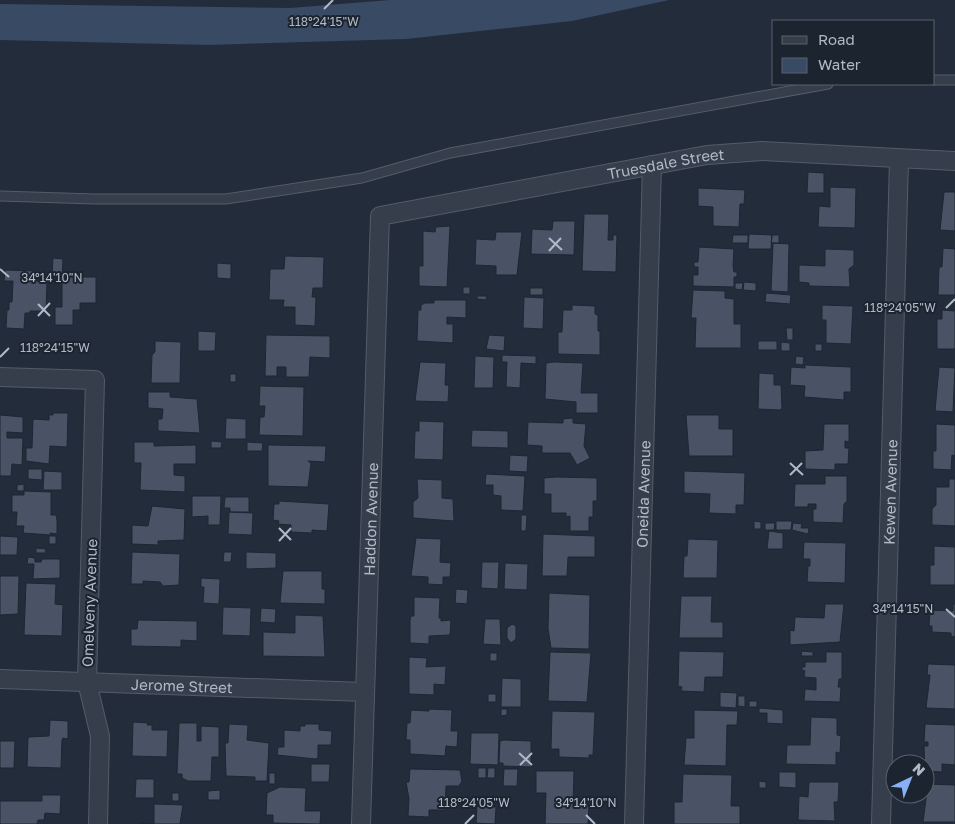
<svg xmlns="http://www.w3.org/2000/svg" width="955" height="824" font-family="'Golos Text',sans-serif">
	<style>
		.water { fill: #384a64 }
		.building { fill: #495365; stroke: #1d2632 }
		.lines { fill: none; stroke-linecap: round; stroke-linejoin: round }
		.lane-casing { stroke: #545c69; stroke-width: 11 }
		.street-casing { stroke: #545c69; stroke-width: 20 }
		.lane { stroke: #363e4b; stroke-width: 9 }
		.street { stroke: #363e4b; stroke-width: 18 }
		.ticks { fill: none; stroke: #b1b9c7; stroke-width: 2 }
		.labels { text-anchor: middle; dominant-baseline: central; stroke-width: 4; stroke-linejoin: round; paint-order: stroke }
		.street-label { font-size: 15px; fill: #b1b9c7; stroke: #1c2430 }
		.ticks-label { font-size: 12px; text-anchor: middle; fill: #b1b9c7; stroke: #1c2430; stroke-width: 4; stroke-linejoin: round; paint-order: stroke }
	</style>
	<rect width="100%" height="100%" fill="#232c3b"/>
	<!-- water -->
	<path class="water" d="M390,0H669L572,21L406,39L208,45L0,40V4L290,8Z"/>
	<!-- building -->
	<path class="building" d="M808,172L824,173V193H807Z
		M830,187L856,188L855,228L818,227L819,206L830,207Z
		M698,188L745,190L744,204H740L739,227L713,226V207L698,206Z
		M944,192H955V231L940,230Z
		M584,214H609L608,240H613V235H617L616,272L582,271Z
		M553,221H575L574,255L531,254L532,229L552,230Z
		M450,226L447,287L419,286V266H423V231L435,232L436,227Z
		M496,232H522L517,275H496V266L475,265L476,239L495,240Z
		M749,234L772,235L771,249H748Z
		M733,235H748V243H732Z
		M772,235H779V243H771Z
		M773,243L789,244L788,292L771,291Z
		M699,247L734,249L733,266L734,272H737V277H734V287L693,286V275H698V267H694V262H698Z
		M943,248L955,249V295H938L939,267H942Z
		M825,249L854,250V265L849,269L850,287L809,286V283L799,282V265L825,266Z
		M285,256L324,257L323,288H313L312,297H316L315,326L295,325V307H283L284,300H269L270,269H284Z
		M53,258L63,259L62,276H52Z
		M217,263L231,264V279L217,278Z
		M5,270L38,271L37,281L47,282L46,311H30V313H25L24,329L6,328L7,310H9V302H12L13,281H4Z
		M62,277H96V303H80V310H73V325H55V307H62Z
		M744,282L756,283V291L743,290Z
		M735,283H743L742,290L735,289Z
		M463,287H470V294H463Z
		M530,288H543V295H530Z
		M693,290L725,291V298L734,299V324H741V348H695L696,318H691Z
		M766,293L791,295L790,304L765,302Z
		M477,296H487L486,300L477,299Z
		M524,297L544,298L543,329L523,328Z
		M434,300H466V318L447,317V324H453V343L417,341L418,310H421V305L425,303H434Z
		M572,305L595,306V314L598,315V331H600V355L558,354V332H562L563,310H572Z
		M822,305L853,306L851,344L826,343V320H822Z
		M942,310L955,311V349H937V319H942Z
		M786,328H793V340H787Z
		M198,331L216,332L215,351H198Z
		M266,335L330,336V358L310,357L309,377H286V367H277V376H265Z
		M489,335L505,336L504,351L486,349Z
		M155,341L181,342L180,383H151L152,355L155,352Z
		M758,341H777V350H758Z
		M781,342L790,343V351H781Z
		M815,344H822V351H815Z
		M502,355L536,356V364L521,363L520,388L506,387L507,362H502Z
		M475,356L494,357L493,388H474Z
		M796,356L804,357L803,365L795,364Z
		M420,362L446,363L445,385H449L448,402L415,401Z
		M554,362L583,363L581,393H598V413H576V402L545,399L546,363Z
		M805,365L851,367V392H844V400L804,397L805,386L790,385L791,367L805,368Z
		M939,367L955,368L953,412L935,411Z
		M759,373L774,374V385H781L782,408L780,410L758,409Z
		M230,374H236V382H230Z
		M260,386L304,387L303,436L259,435L260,417H264L265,406H259Z
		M148,392H170V397L197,399L200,433L158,431V419H162L163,409L148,408Z
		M53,413H68L67,447L50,446L49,464L26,461V448H32L33,419L49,420V415H53Z
		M0,415L23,417V433L7,432V438H23L22,465L12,464L11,476H0Z
		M686,415H719V429H733V456H689Z
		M226,418L246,419V439H225Z
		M573,418V423L586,424L584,446L590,458L577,465L570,453H542V446L527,445L528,422L563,423V419Z
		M419,421L444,422L443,460L414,459L415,431H419Z
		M824,424H849V442L845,441V448H849L848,464H835V470L805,469V451L823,450Z
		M936,424L955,425V456L952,455L951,470L933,469V451H936Z
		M472,430L508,431V448L471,447Z
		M211,441L222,442L221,448H211Z
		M134,442H154V446L196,445V464H174V475L185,476V492L140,490L141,463H134Z
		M247,442L263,443L262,451H247Z
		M268,445L326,446L325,462L308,461L311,463L308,487L268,486Z
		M510,455L528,456L527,472L509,471Z
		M28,469H42V480L28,479Z
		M44,471L62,472V490H43Z
		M684,471L745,473L744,505H736V514L709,513L710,494L684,493Z
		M486,474L525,476L523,511L501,510V496L493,495V485H485Z
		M825,476H847V501L844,504L843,523L813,522V509H816V504H808V507H794L795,484H825Z
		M556,477L597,478V501H593V517H589V531H570V516L566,517V513H551V494H544V478Z
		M417,479L442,480V498L453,499L454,521L413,518V502L418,498Z
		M949,479H955V526L932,525V509L936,505V487H949Z
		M24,484V491H17V485Z
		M24,491L51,492V515H56L57,520V534L50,533L51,535L23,533L24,526H16L17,512H12V495H24Z
		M192,496H221L220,525H208V516L192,517Z
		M225,497H249V512H230V508H224Z
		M279,501L329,504L327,531L312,530V533L291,532V525L278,524L279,521L273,520L274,504H279Z
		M152,506L185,509L184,540L158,541V545L132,544V525L148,526Z
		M229,512L253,513L252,535L228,534Z
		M521,515H527L526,531H521Z
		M754,521L761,522V529H754Z
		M776,521H792L791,530H776Z
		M765,523H775L774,530H765Z
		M793,523L802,524L801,528H809L808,534L792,530Z
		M769,531L783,533V549H767Z
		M543,534L595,536V557H568L567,576H542Z
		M0,536L18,537L17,555H0Z
		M49,536H56V544H49Z
		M416,538L441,539L440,562L451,563L450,577H443V585L428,584V577L411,576Z
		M688,539L718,540L717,578H683L684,556H687Z
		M804,542L846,543L845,583L807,582L808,566H810V559H803Z
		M934,546L955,547V585H930V565H934Z
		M36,548L46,549L45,553H36Z
		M132,552L180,554L179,585L163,586L160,582L143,581V584H131Z
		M224,552H232L231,562H223Z
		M246,552L276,553V568L246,569Z
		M28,557L35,558V562H41L42,559H60V578L33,579L34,564H27Z
		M482,562H499L498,589L481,588Z
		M505,563L528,564L527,590L504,589Z
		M283,571H322V589H325V604L280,603Z
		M0,576H19L18,614L0,615Z
		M201,578L220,579L219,604L203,603L204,587H201Z
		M26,583L56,584L55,604L63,605L62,636L24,635Z
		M456,589L468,590L467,604L455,603Z
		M549,593L590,595L589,649L551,648L548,628Z
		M681,596H712L711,622H723V638H679Z
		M414,597L440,598L439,618H441V621L451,620L450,635L429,636V644L410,643V620L411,616H414Z
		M825,604H844L840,642L790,645V630L794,631L795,617L824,618Z
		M953,604H955V637L951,636V633L932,632V626H929L930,610L953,611Z
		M223,607L251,608L250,636L222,635Z
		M261,608L276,609L275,623L260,622Z
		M295,615L323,616L325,657L263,656V632L295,633Z
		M485,619H500L501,645L483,644Z
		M138,620L197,621V641L181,640V647L131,646V629H137Z
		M512,624L516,626V639L511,643L507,638V628Z
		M679,651L724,652L723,677H705L704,692L681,691L682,687L678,686Z
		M802,651L813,652V656H801Z
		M550,652L591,653L587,702L548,701Z
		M826,652H842V679H839L838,687H841L840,702L804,701L805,689L816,690V678L804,677L805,671L802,670V667H805V662H826Z
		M490,653H497V661H490Z
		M409,657L427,658L426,667L446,666L445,685L434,684V695L409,694Z
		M928,664L955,665V709L926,708L930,675H927Z
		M502,678L521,679V707H501Z
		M720,692L737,693L736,708L720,707Z
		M488,694H496V702H488Z
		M738,696H745V707L738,706Z
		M749,701H757V707H749Z
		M759,708L783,710V724L767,723V713H759Z
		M429,709L452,710L451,731H458L457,747L446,746L445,756L410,754V740H406L407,723H410L411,710L429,711Z
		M501,709H507V715L501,716Z
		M694,710L738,711L737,725H727L726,766L684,765L686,738H694Z
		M552,711L595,712L593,755H589V758L559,757V749H551Z
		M811,717L837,718V735L841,736L840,753L836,752V765L786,764L787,745H810Z
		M50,720L68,721V739L63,738L62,740L61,768L27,767L28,737L49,736Z
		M133,722L148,723L147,725H152V730H168L167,757L132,756Z
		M179,723H197V741H201V726L219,727V757H212L211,781H188L182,778V774H177Z
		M229,724L248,725L247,740L269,743L267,781H255V777L226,776L225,743H228Z
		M305,724H319V730L332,731L331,745H318V757L316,759L277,755L278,747H284V730L300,731V726H305Z
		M925,724L955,725V765L942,764V772L925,771L924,746H928V742H924Z
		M471,733H499L498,765L470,764Z
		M504,740L531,741V767L503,766V763H499L500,741Z
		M0,741H15L14,768H0Z
		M311,764H330L329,782H311Z
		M478,768H486V778H478Z
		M488,768H495V778H487Z
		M410,769L460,770L462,781L459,786H446L445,810H429V817L408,816L409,799L406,782H409Z
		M504,769H518L517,786H503Z
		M536,771H574L573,805H589L588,824H545L546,793H536Z
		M779,772H796V788L779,787Z
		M269,773H275V784H269Z
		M683,774L732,775L731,806H740V824H674V802H682Z
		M136,779H154V798H135Z
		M759,781L766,782V788H759Z
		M809,782H839L838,802H834L835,821L798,820L799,796L808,797Z
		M928,784L955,785V822H923Z
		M280,787L306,788L305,811H321L320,824L273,823V815H266L267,793Z
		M220,790V800H208V791Z
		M172,793H179V801H172Z
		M42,795H61L60,814L45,813L44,820H38L37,824H0V801H42Z
		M154,804L183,805L180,824H139H154Z
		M477,806L496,807L495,824L476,823Z"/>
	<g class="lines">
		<defs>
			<path id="lane" d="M934,80H955
				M0,196L95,199H226L362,178L450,153L828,84"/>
			<g id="street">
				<path d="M0,377L95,380L87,682L100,736L98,824"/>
				<path id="s1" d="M0,679L364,692"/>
				<path id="s2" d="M361,824L380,216L707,155L762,151L955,161"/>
				<path id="s3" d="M634,824L652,165"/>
				<path id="s4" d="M881,824L899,160"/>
			</g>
		</defs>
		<!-- lane casing -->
		<use href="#lane" class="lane-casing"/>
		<!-- street casing -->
		<use href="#street" class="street-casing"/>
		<!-- lane -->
		<use href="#lane" class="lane"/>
		<!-- street -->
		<use href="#street" class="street"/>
	</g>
	<!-- ticks -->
	<path class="ticks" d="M324,9L333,0M549,238L562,250M549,251L561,238M0,269L9,277M38,304L50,316M946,308L955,299M38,316L50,303M0,357L9,348M790,463L803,475M790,475L802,463M279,528L291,540M279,541L291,528M946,609L955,617M519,753L532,765M520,765L532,753M586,815L595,824M465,824L474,815"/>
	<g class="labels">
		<!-- street labels -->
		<g class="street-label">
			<text stroke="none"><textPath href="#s2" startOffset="899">Truesdale Street</textPath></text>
			<text stroke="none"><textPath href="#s4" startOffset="332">Kewen Avenue</textPath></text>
			<text stroke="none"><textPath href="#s3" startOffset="330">Oneida Avenue</textPath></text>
			<text stroke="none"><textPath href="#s2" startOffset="305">Haddon Avenue</textPath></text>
			<text transform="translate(89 603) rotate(-88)">Omelveny Avenue</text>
			<text stroke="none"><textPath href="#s1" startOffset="182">Jerome Street</textPath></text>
		</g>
	</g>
	<g class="ticks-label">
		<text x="324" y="26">118°24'15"W</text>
		<text x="52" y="282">34°14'10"N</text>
		<text x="900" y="312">118°24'05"W</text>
		<text x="55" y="352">118°24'15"W</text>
		<text x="903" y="613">34°14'15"N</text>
		<text x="474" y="807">118°24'05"W</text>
		<text x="586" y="807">34°14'10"N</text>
	</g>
	<!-- legend -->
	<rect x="772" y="20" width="162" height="65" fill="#1c2430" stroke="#58606c"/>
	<rect x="782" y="36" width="25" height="8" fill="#363e4b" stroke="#58606c"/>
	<text x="818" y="45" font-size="15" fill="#b1b9c7">Road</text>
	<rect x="782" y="58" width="25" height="15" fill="#384a64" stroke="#58606c"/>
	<text x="818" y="70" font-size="15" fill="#b1b9c7">Water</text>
	<!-- north arrow -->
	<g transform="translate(910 779) rotate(43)"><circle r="24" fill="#1c2430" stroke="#58606c"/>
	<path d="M0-4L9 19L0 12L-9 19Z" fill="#87b0f6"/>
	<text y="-8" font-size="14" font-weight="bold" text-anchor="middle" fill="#b1b9c7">N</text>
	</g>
</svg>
